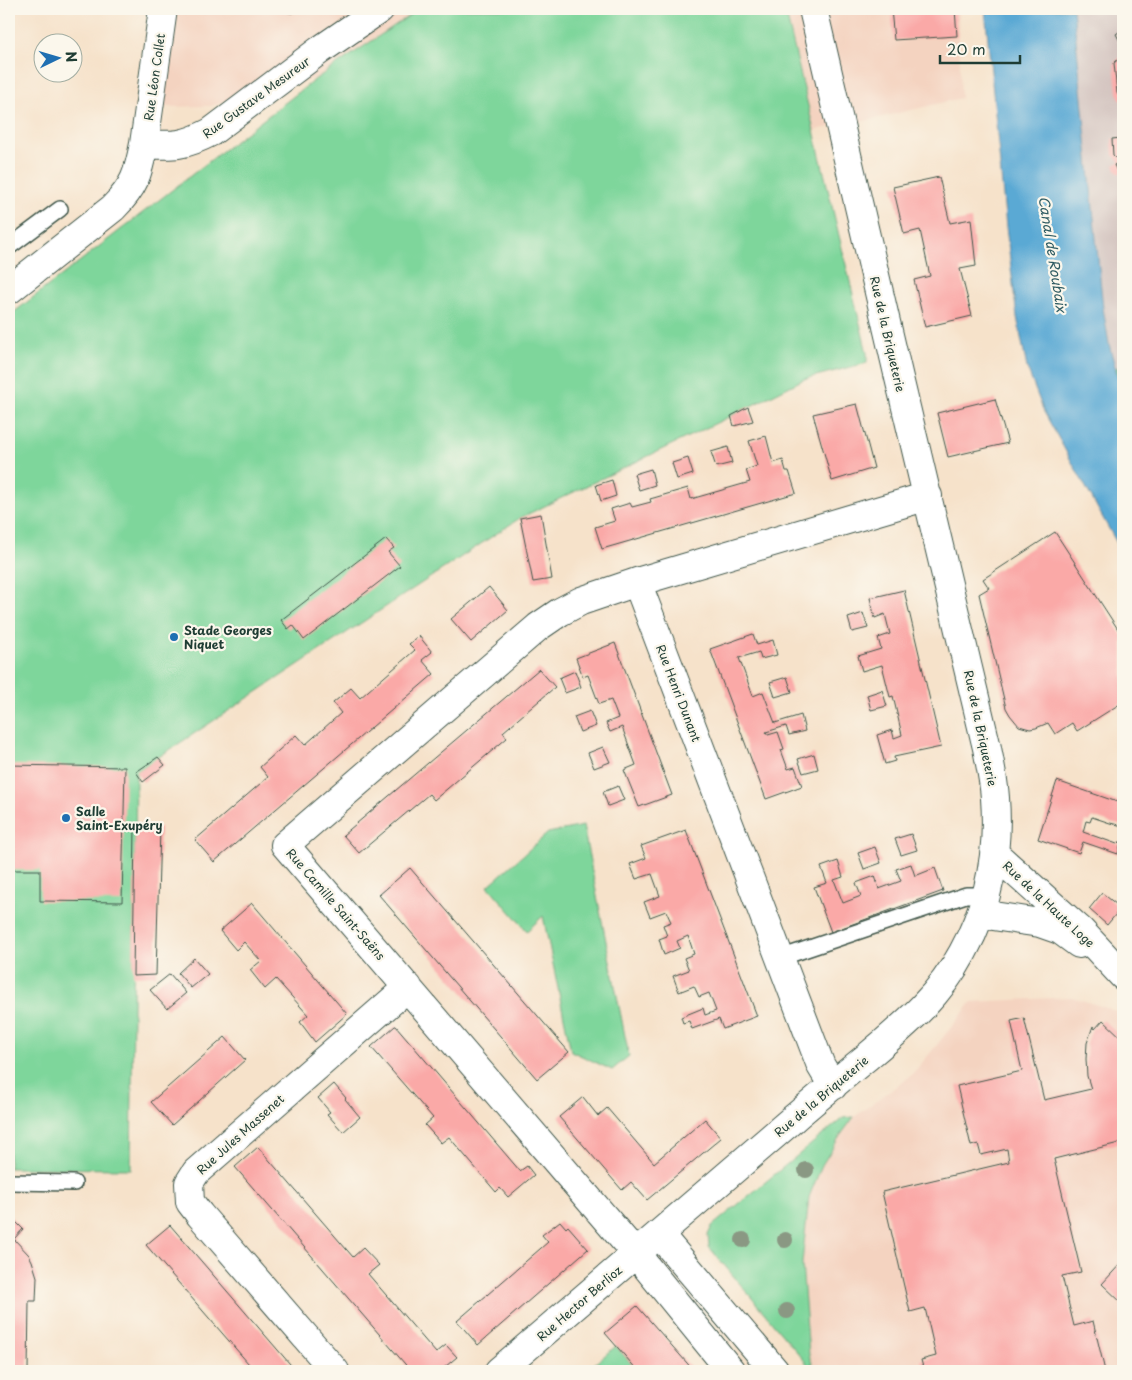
<svg xmlns="http://www.w3.org/2000/svg" width="1132" height="1380" font-family="'Playpen Sans',sans-serif">
	<style>
		.built { fill: #f4d3c0 }
		.industrial { fill: #d0c0bc }
		.green { fill: #7ed69b; stroke: #4e8a68 }
		.forest { fill: #66b783; stroke: #427a5c }
		.water { fill: #5aa9d4; stroke: #3c7384 }
		.building { fill: #faa9a7 }
		.lines { fill: none; stroke-linecap: round; stroke-linejoin: round }
		.service-casing { stroke: #3f564a; stroke-width: 18 }
		.minor-casing { stroke: #3f564a; stroke-width: 30 }
		.service { stroke: #fff; stroke-width: 15 }
		.minor { stroke: #fff; stroke-width: 28 }
		.tree { fill: #8a9883 }
		.poi-dot { fill: #1f6fb2; stroke: #fbf7ec; stroke-width: 2 }
		.labels { text-anchor: middle; dominant-baseline: central; stroke-width: 4.5; stroke-linejoin: round; paint-order: stroke }
		.street-label { font-size: 12px; fill: #1f3d34; stroke: #fbf7ec }
		.poi-label { font-size: 12px; font-weight: bold; fill: #1f3d34; stroke: #fbf7ec; text-anchor: start }
		.water-label { font-size: 14px; font-style: italic; fill: #315d64; stroke: #fbf7ec }
	</style>
	<rect width="100%" height="100%" fill="#fbf7ec"/>
	<filter id="ink" filterUnits="userSpaceOnUse"><feTurbulence type="fractalNoise" baseFrequency=".02" numOctaves="2"/><feDisplacementMap in="SourceGraphic" scale="10" xChannelSelector="R" yChannelSelector="G"/><feConvolveMatrix kernelMatrix="1 2 1 2 8 2 1 2 1" color-interpolation-filters="sRGB"/></filter>
	<filter id="wash" filterUnits="userSpaceOnUse"><feTurbulence type="fractalNoise" baseFrequency=".0096" numOctaves="4" result="noise"/><feDisplacementMap in="SourceGraphic" scale="20" xChannelSelector="R" yChannelSelector="G"/><feGaussianBlur stdDeviation="1.12" result="paint"/><feColorMatrix in="noise" values="0 0 0 0 0 0 0 0 0 0 0 0 0 0 0 0 0 1.4 0 .05"/><feComposite in="paint" operator="in"/></filter>
	<g filter="url(#wash)">
		<rect width="100%" height="100%" fill="#f6e2ca"/>
		<!-- built -->
		<path class="built" d="M174,9H419L317,78L210,106L163,107Z
			M785,9H958L961,98L870,120L814,130Z
			M1072,997L1119,1012L1123,1016V1371H815L809,1355L802,1263L809,1197L822,1165L840,1136L854,1117L912,1075L972,1002Z"/>
		<!-- industrial -->
		<path class="industrial" d="M1073,9H1123V366L1115,367L1109,344L1103,308Z"/>
		<!-- green -->
		<path class="green" d="M419,9H785L867,353V363L804,379L731,416L520,518L136,772L131,1169L9,1168V316L317,78Z
			M583,826L629,1056L612,1070L571,1051L543,916L527,931L488,886L548,833Z
			M854,1117L840,1136L822,1165L809,1197L802,1263L809,1355L815,1371H813L709,1247L708,1235L712,1226L843,1118Z
			M616,1346L638,1371H586Z"/>
		<!-- forest -->
		<path class="forest" d="M1123,366V397L1115,368Z"/>
		<!-- water -->
		<path class="water" d="M985,9H1073L1103,308L1109,344L1123,397V554L1044,412L1027,368L1017,317L1006,227Z"/>
		<g id="blocks">
			<!-- building -->
			<path class="building" d="M266,9H298L292,13L266,10Z
				M891,9H955L957,36L894,40Z
				M1123,29V47L1116,34Z
				M1123,55V104L1117,93L1114,63Z
				M1123,131V173H1118L1114,165L1120,162L1113,155L1112,139L1121,138Z
				M939,177L950,223L971,219L976,266L960,269L972,316L925,327L914,280L930,276L920,230L904,234L893,187Z
				M995,399L1008,443L948,457L937,413Z
				M857,404L874,468L832,481L813,414Z
				M748,407L753,421L734,426L731,416Z
				M766,436L773,463L783,460L786,471H789L796,493L602,549L595,527L615,521L611,509L630,503L632,507L651,502L650,499L688,488L691,499L750,482L746,470L757,466L749,441Z
				M728,447L732,463L716,467L711,452Z
				M688,458L693,474L677,479L672,463Z
				M651,469L655,485L639,490L634,474Z
				M612,480L616,496L601,501L596,485Z
				M541,514L552,579L533,582L520,518Z
				M1055,532L1123,637V702L1077,731L1072,723L1055,734L1048,723L1036,728L1030,729L1019,726L1010,715L1006,708L979,594L989,588L983,579Z
				M386,539L394,548L388,552L400,566L304,640L293,625L288,629L281,620Z
				M489,587L508,610L471,642L451,619Z
				M904,590L941,747L894,757L895,761L885,764L877,735L892,730L894,738L902,735L893,696L890,697L882,665L862,671L858,656L881,649L878,638L890,634L885,614L875,618L870,598Z
				M863,613L868,628L852,632L848,618Z
				M753,634L757,645L773,640L777,655L761,659L759,652L739,658L753,696L763,692L775,723L801,715L805,731L789,735L786,726L766,732L768,735L778,732L784,749L781,750L788,769L795,767L802,786L766,799L710,649Z
				M419,636L432,652L422,660L434,674L214,862L195,840L268,777L260,767L296,735L305,745L341,713L333,703L351,688L360,698L415,650L409,644Z
				M615,643L672,795L639,807L624,770L636,765L622,727L610,732L606,723L618,718L611,700L599,704L588,675L583,677L576,658Z
				M539,669L555,687L503,732L507,738L434,800L429,794L359,853L343,835Z
				M575,671L581,687L565,693L559,678Z
				M787,677L792,692L775,697L770,682Z
				M882,690L887,706L871,710L867,695Z
				M590,711L596,726L580,732L574,717Z
				M603,747L610,762L594,768L588,753Z
				M814,754L818,769L803,773L798,759Z
				M158,757L165,765L143,782L136,772Z
				M9,765L125,767L122,902L40,901V870H9Z
				M1057,781L1123,804V826L1110,823L1092,817L1090,822L1086,821L1083,832L1117,844L1119,842H1121L1118,854L1083,842L1079,853L1038,839Z
				M618,786L624,800L608,806L603,792Z
				M135,826L160,827L156,975L133,976Z
				M686,830L757,1016L723,1029L719,1019L692,1029L689,1021L683,1023L681,1017L703,1008L705,1015L716,1011L709,993L699,997L694,986L679,992L673,976L689,970L684,958L694,954L688,936L677,941L680,948L664,955L659,939L667,936L663,925L671,922L666,911L650,917L644,902L660,896L652,874L636,879L630,864L646,858L641,846Z
				M911,834L917,850L901,855L895,839Z
				M875,847L881,863L864,869L858,853Z
				M838,861L843,877L834,880L843,903L861,896L856,883L875,876L879,889L901,881L896,869L911,864L915,876L935,868L943,891L831,932L814,887L827,883L821,867Z
				M410,868L569,1052L537,1079L379,895Z
				M1102,893L1121,908L1107,925L1089,909Z
				M252,903L347,1014L315,1042L300,1022L308,1015L276,979L265,989L250,970L261,961L244,942L236,950L220,931Z
				M194,958L208,974L191,988L178,973Z
				M170,974L186,993L167,1009L150,990Z
				M1024,1018L1044,1100L1091,1089L1087,1076L1086,1059L1087,1043L1093,1026L1095,1029L1103,1020L1123,1039V1142L1054,1159L1081,1272L1062,1276L1074,1326L1093,1321L1105,1371H924L921,1360L936,1356L925,1308L910,1312L882,1192L1009,1162L1007,1149L981,1155L978,1144L971,1146L957,1086L1022,1071L1011,1021Z
				M395,1026H396L520,1171L527,1166L534,1175L508,1197L500,1188L496,1192L449,1137L441,1143L425,1125L433,1118L371,1047Z
				M225,1037L245,1060L172,1125L151,1102Z
				M334,1084L346,1098L345,1099L360,1117L343,1132L327,1114L330,1112L318,1098Z
				M583,1097L598,1116L607,1108L654,1163L705,1119L721,1138L647,1200L631,1182L622,1190L559,1117Z
				M258,1147L353,1257L363,1248L379,1265L368,1274L436,1353L446,1345L457,1357L440,1371H411L235,1167Z
				M9,1215L23,1229L14,1239L29,1255L32,1261L37,1277L36,1301H29L28,1371H9Z
				M560,1221L566,1228L568,1226L588,1249L478,1345L457,1321L548,1242L542,1235Z
				M170,1225L296,1371H255L209,1318L146,1245Z
				M1123,1261V1304L1102,1284Z
				M637,1306L694,1371H638L605,1333Z"/>
		</g>
	</g>
	<g filter="url(#ink)">
		<use href="#blocks" fill-opacity="0" stroke="#3f564a" stroke-width="1"/>
		<g class="lines">
			<defs>
				<path id="service" d="M9,247L60,209
					M780,958L966,895H986
					M9,1182L74,1183"/>
				<path id="minor" d="M144,144L163,9
					M9,290L113,208C135,186 138,174 144,144C174,146 184,146 211,132L320,50L380,9
					M637,582L581,601L560,612L538,627L285,845L636,1254L731,1371
					M995,854L1081,931L1123,976
					M980,914L1040,923L1060,930L1079,944
					M833,1086L821,1066L637,582L928,496
					M659,1234L775,1371
					M335,1371L200,1215L190,1202L189,1183L196,1172L408,987
					M499,1371C597,1287 695,1203 793,1119C818,1098 842,1077 867,1057C906,1024 939,997 963,952C989,905 999,851 995,798C994,781 990,764 987,748L899,378L813,9"/>
			</defs>
			<!-- service casing -->
			<use href="#service" class="service-casing"/>
			<!-- minor casing -->
			<use href="#minor" class="minor-casing"/>
			<!-- service -->
			<use href="#service" class="service"/>
			<!-- minor -->
			<use href="#minor" class="minor"/>
		</g>
		<!-- trees -->
		<g class="tree">
			<circle cx="806" cy="1170" r="8"/>
			<circle cx="743" cy="1240" r="8"/>
			<circle cx="785" cy="1240" r="8"/>
			<circle cx="787" cy="1311" r="8"/>
		</g>
	</g>
	<!-- markers -->
	<g class="poi-dot">
		<circle cx="174" cy="637" r="5"/>
		<circle cx="66" cy="818" r="5"/>
	</g>
	<g class="labels">
		<!-- street labels -->
		<g class="street-label">
			<text transform="translate(154 77) rotate(-82)">Rue Léon Collet</text>
			<text transform="translate(256 97) rotate(-36)">Rue Gustave Mesureur</text>
			<text transform="translate(888 334) rotate(77)">Rue de la Briqueterie</text>
			<text transform="translate(679 693) rotate(69)">Rue Henri Dunant</text>
			<text transform="translate(981 728) rotate(78)">Rue de la Briqueterie</text>
			<text transform="translate(336 904) rotate(49)">Rue Camille Saint-Saëns</text>
			<text transform="translate(1049 904) rotate(43)">Rue de la Haute Loge</text>
			<text transform="translate(821 1096) rotate(-40)">Rue de la Briqueterie</text>
			<text transform="translate(240 1134) rotate(-42)">Rue Jules Massenet</text>
			<text transform="translate(579 1303) rotate(-41)">Rue Hector Berlioz</text>
		</g>
		<!-- poi labels -->
		<g class="poi-label">
			<text x="184" y="630">Stade Georges<tspan x="184" dy="14">Niquet</tspan></text>
			<text x="76" y="811">Salle<tspan x="76" dy="14">Saint-Exupéry</tspan></text>
		</g>
		<!-- water labels -->
		<g class="water-label">
			<text transform="translate(1053 254) rotate(81)">Canal de Roubaix</text>
		</g>
	</g>
	<!-- margin -->
	<rect width="1132" height="1380" fill="none" stroke="#fbf7ec" stroke-width="30"/>
	<!-- north arrow -->
	<g transform="translate(58 58) rotate(85)"><circle r="24" fill="#fbf7ec" stroke="#a3ada2"/>
	<path d="M0-4L9 19L0 12L-9 19Z" fill="#1f6fb2"/>
	<text y="-8" font-size="14" font-weight="bold" text-anchor="middle" fill="#1f3d34">N</text>
	</g>
	<!-- scale -->
	<path d="M940 55v8h80v-8" fill="none" stroke="#1f3d34" stroke-width="2.5"/>
	<text x="947" y="55" font-size="15" fill="#1f3d34" stroke="#fbf7ec" stroke-width="4" paint-order="stroke">20 m</text>
</svg>
